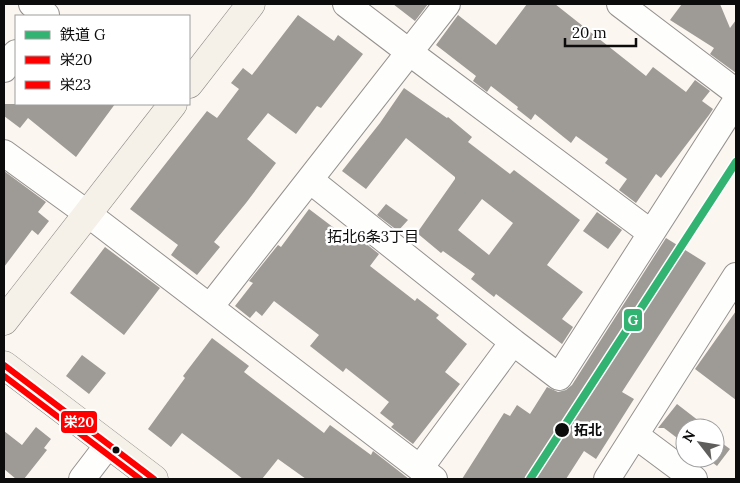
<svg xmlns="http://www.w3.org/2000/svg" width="740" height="483" font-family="Lora,'Noto Sans JP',serif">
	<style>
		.building { fill: #9e9a96; fill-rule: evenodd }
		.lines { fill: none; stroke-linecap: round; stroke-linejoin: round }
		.street-casing { stroke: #94918f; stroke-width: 28 }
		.secondary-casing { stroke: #8a8885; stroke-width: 29 }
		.street { stroke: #fefefd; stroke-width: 26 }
		.secondary { stroke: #f5f0e8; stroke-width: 28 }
		.bus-1-casing { stroke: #fff; stroke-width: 10 }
		.bus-2-casing { stroke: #fff; stroke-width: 10 }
		.bus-1 { stroke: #f00; stroke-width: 6 }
		.bus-2 { stroke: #f00; stroke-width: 6 }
		.rail-1-casing { stroke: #fff; stroke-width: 11 }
		.rail-1 { stroke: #32b372; stroke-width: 8 }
		.stop-dot { fill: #0c0c0c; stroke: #fff; stroke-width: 2 }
		.labels { text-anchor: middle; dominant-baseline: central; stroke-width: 5; stroke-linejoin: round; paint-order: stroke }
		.stop-label { font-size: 14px; font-weight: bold; fill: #0c0c0c; stroke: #fff; text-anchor: start }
		.neighbourhood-label { font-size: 15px; fill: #0c0c0c; stroke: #fff }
		.line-badge { stroke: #fff; stroke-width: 2 }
		.badge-label { font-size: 14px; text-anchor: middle; font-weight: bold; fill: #fff }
	</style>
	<rect width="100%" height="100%" fill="#fbf6f0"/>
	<!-- building -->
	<path class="building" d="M393,4H428L415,21Z
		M527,4H555L646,76L653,67L686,92L695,80L710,91L702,101L713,109L709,115L661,178L656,174L636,203L619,190L627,179L605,163L608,159L576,136L571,143L535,114L531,120L517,109L518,107L491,86L487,92L473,81L476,76L436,45L458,15L496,45Z
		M682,4H720L730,28L736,20V73L710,54L714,48L670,20Z
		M298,15L334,41L338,35L363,54L321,108L317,106L296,134L268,113L247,139L276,163L246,203L214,242L220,247L197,275L171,255L178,245L130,209L207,111L217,118L239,89L231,83L243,68L252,75Z
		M404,88L447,118L448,117L472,137L468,142L510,174L514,170L580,220L547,265L583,292L562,319L573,327L562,344L496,294L494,297L471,279L475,274L443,251L441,253L417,233L455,179V177L406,138L366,189L342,171L380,123ZM482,199L513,223L489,255L458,230Z
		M4,104H115L76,157L28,118L20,128L4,116Z
		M4,171L46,202L38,212L49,221L38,235L32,230L4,267Z
		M386,204L408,220L398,231L377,215Z
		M309,209L346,237L350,231L379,254L370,266L415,301L417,298L439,315L436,318L467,344L445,372L460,384L413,444L391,427L394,424L380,413L389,402L346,368L343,372L310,346L319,335L274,301L262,316L256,311L250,318L235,306L253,283L249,281L278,245L281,247Z
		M597,212L622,230L608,249L583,231Z
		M666,238L706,263L622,392L634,399L596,459L584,451L566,479H462L504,413L510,416L517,405L530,414L547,387L558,392L566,390L572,385Z
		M105,247L160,288L124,335L70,293Z
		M736,311V400L695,369Z
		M212,338L249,366L244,372L324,433L330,425L371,455L373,451L409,479H306L278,459L262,479H243L182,433L171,447L148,429L185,378L183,376Z
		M82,355L106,373L89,394L66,376Z
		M677,404L708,428H685V444L664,428H658Z
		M36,427L51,439L44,448L47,450L24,479H16L4,469V431L22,445Z
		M715,438L730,449L717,466L707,458H715Z"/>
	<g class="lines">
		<defs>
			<path id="street" d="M32,4L46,15
				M346,4L409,52L651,233
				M620,4L736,92
				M4,69L16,53
				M4,153L88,214L434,479
				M310,180L513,342L420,468
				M210,307L447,4
				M513,342L559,377L736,101
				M635,435L694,479
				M82,479L108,445
				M607,479L736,276"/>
			<path id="secondary" d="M189,84L251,4
				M4,321L173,104
				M4,365L154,479"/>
		</defs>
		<!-- street casing -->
		<use href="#street" class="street-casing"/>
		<!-- secondary casing -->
		<use href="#secondary" class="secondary-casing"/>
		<!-- street -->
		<use href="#street" class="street"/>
		<!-- secondary -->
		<use href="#secondary" class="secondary"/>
		<defs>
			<path id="bus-1" d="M4,365L154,479"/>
			<path id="bus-2" d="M4,376L140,479"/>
		</defs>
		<!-- bus-1 casing -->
		<use href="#bus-1" class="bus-1-casing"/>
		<!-- bus-2 casing -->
		<use href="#bus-2" class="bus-2-casing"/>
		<!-- bus-1 -->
		<use href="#bus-1" class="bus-1"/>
		<!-- bus-2 -->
		<use href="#bus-2" class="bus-2"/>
		<defs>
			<path id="rail-1" d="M530,479L736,162"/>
		</defs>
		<!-- rail-1 casing -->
		<use href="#rail-1" class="rail-1-casing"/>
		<!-- rail-1 -->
		<use href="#rail-1" class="rail-1"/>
	</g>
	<!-- markers -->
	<g class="stop-dot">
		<circle cx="562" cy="430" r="8"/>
		<circle cx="116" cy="450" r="4.5"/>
	</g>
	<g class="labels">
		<!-- stop labels -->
		<g class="stop-label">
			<text x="574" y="430">拓北</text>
		</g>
		<!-- neighbourhood labels -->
		<g class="neighbourhood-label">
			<text x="373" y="236">拓北6条3丁目</text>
		</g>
	</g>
	<g class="line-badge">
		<rect x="623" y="308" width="20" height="24" rx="5" fill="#32b372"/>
		<rect x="60" y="410" width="38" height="24" rx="5" fill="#f00"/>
	</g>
	<g class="badge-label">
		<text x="633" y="325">G</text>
		<text x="79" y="427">栄20</text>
	</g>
	<!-- border -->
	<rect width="740" height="483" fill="none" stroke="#0c0c0c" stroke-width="10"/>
	<!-- legend -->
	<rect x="15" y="15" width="175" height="90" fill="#ffffff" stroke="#9e9e9e"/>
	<rect x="25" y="31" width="25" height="8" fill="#32b372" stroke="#9e9e9e"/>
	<text x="60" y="40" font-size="15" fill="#0c0c0c">鉄道 G</text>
	<rect x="25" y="56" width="25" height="8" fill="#ff0000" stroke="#9e9e9e"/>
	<text x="60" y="65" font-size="15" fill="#0c0c0c">栄20</text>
	<rect x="25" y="81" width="25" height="8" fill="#ff0000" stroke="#9e9e9e"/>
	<text x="60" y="90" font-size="15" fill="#0c0c0c">栄23</text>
	<!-- north arrow -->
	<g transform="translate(700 443) rotate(301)"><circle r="24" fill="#ffffff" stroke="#9e9e9e"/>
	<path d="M0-4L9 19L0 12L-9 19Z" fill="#605e5c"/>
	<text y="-8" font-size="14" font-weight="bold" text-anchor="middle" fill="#0c0c0c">N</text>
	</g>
	<!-- scale -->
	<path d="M565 38v8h71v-8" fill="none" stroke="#0c0c0c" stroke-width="2.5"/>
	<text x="572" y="38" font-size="15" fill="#0c0c0c" stroke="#ffffff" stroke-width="4" paint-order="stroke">20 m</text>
</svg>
